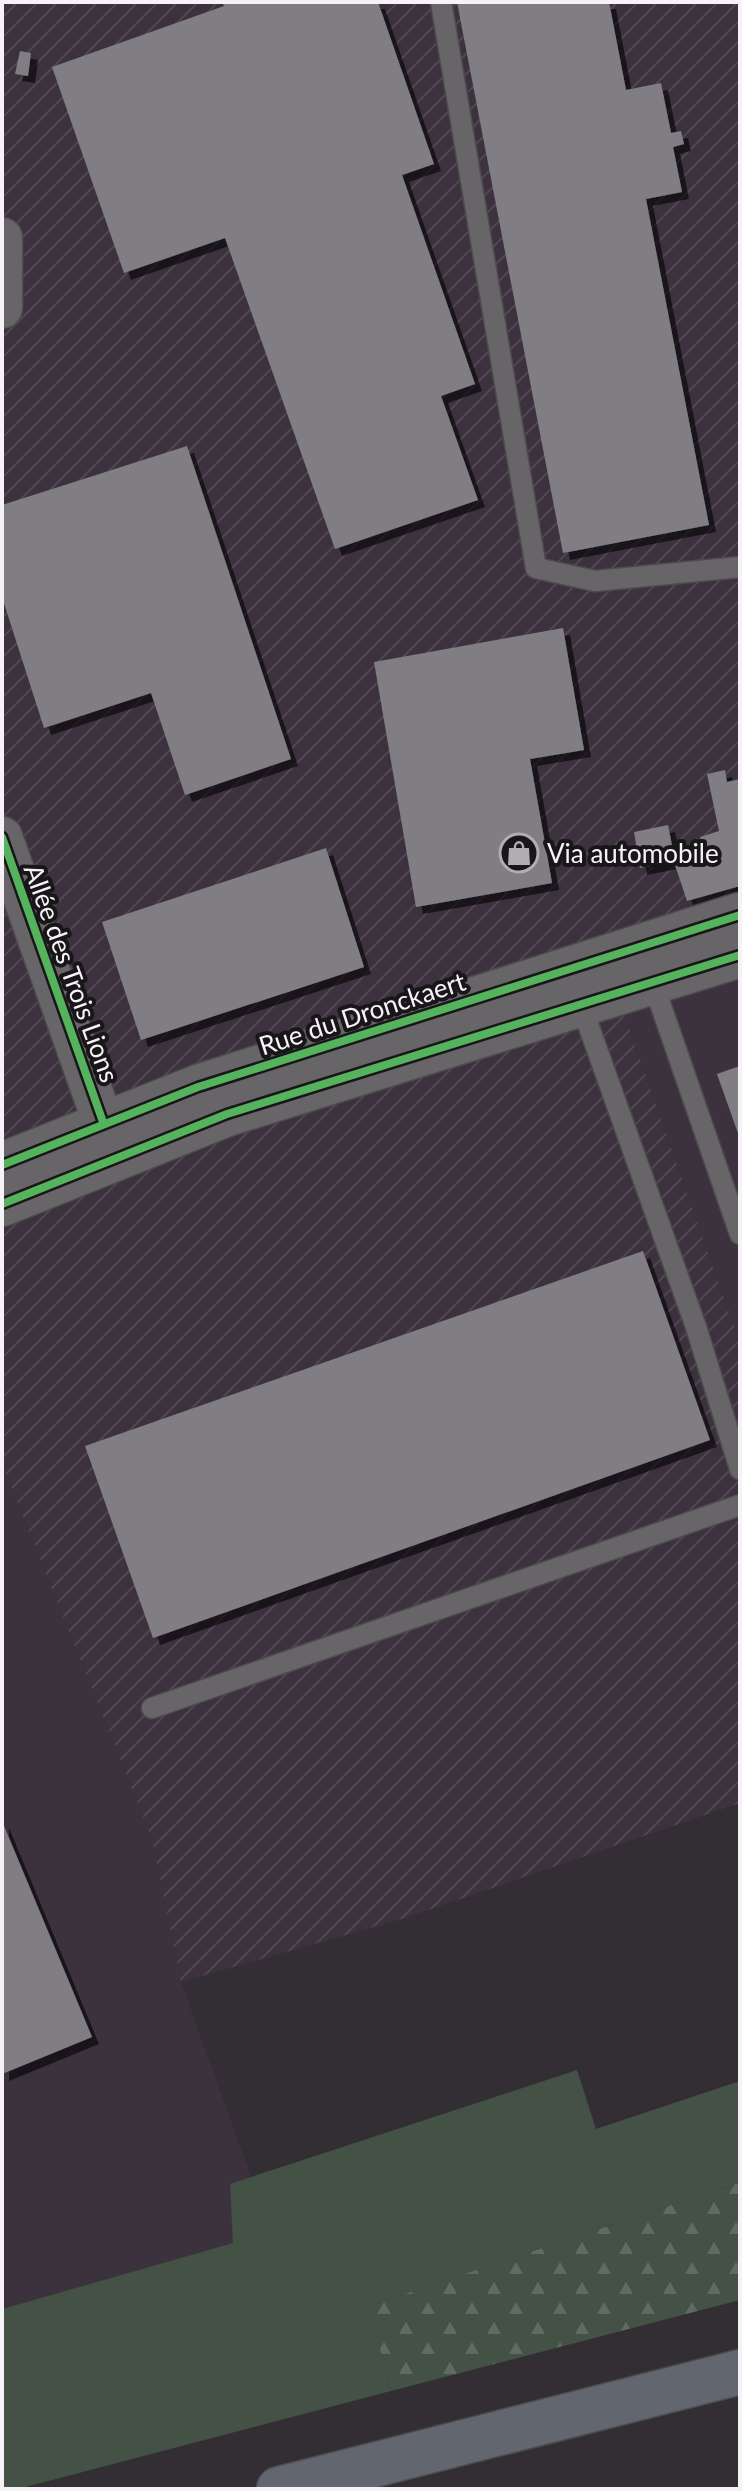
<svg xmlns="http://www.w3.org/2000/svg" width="742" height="2491" font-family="Lato,sans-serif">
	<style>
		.built { fill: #3c323e }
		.industrial { fill: url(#industrial-furrows) }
		.grass { fill: #445145 }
		.forest { fill: url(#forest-firs) }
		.building { fill: #807e82; filter: url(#shadow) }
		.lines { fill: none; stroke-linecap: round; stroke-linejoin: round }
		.lane-casing { stroke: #4e4b4f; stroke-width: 23 }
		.street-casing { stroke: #4e4b4f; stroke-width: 43 }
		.secondary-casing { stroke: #4e4b4f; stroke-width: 47 }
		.highway-casing { stroke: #4e4b4f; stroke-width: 47 }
		.lane { stroke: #686569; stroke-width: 20 }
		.street { stroke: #686569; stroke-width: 40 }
		.secondary { stroke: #686569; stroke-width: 44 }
		.highway { stroke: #62676f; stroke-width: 44 }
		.cycleway-casing { stroke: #19161a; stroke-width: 13 }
		.cycleway { stroke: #56b35d; stroke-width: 8 }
		.labels { text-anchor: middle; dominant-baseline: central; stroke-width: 8; stroke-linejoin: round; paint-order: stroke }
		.poi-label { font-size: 26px; fill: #f6f2f7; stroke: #19161a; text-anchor: start }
		.street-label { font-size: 26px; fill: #f6f2f7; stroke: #19161a }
	</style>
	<defs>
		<pattern id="industrial-furrows" width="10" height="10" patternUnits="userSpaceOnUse" patternTransform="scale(2)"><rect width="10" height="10" fill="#3c323e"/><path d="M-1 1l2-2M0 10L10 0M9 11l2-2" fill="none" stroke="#4f4651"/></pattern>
		<pattern id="forest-firs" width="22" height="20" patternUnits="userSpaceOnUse" patternTransform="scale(2)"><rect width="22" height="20" fill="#445145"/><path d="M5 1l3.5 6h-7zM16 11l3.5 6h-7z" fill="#606a61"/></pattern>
		<filter id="shadow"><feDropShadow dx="7" dy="7" stdDeviation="0" flood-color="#0009"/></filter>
	</defs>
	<rect width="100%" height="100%" fill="#322e33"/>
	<!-- built -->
	<path class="built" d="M740,965V1343L623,1011Z
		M2,1464L152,1839L181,1982L252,2179L230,2185L234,2243L2,2309Z"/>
	<!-- industrial -->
	<path class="industrial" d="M2,2H740V965L623,1011L740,1343V1803L402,1919L181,1982L152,1839L2,1464Z"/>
	<!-- grass -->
	<path class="grass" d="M577,2070L596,2129L740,2081V2182L370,2306L391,2391L18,2489H2V2309L233,2243L230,2184Z"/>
	<!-- forest -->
	<path class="forest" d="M740,2182V2300L391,2391L369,2306Z"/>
	<!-- building -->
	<path class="building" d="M222,2H378L434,164L402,175L475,384L441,396L478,500L335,549L225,238L124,273L52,67L224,6Z
		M457,2H609L626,90L661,83L671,133L681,131L684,144L673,147L682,192L646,199L709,525L563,553Z
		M20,51L31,53L28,76L15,74Z
		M187,446L291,759L185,795L151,693L44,728L2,597V505Z
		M563,628L584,750L530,759L552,883L416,907L374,662Z
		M725,770L727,782L740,779V886L687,901L674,862L706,853L700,837L719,831L707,774Z
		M668,825L675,861L640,868L634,832Z
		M326,848L364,967L141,1040L102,922Z
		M740,1066V1139L717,1074Z
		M643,1251L710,1440L153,1638L85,1446Z
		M2,1821L92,2037L2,2074Z"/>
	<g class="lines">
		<defs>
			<path id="lane" d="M441,2L536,568L595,581L740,567
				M652,980L740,1234
				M579,999L696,1327L740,1469
				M152,1708L740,1505"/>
			<path id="street" d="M2,238V308
				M2,837L103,1122"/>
			<path id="secondary" d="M2,1165L198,1087L740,915
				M2,1204L227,1114L740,955"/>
			<path id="highway" d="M279,2489L740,2372"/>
		</defs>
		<!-- lane casing -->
		<use href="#lane" class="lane-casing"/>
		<!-- street casing -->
		<use href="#street" class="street-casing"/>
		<!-- secondary casing -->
		<use href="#secondary" class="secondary-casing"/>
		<!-- highway casing -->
		<use href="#highway" class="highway-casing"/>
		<!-- lane -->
		<use href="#lane" class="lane"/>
		<!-- street -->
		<use href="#street" class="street"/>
		<!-- secondary -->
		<use href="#secondary" class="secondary"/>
		<!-- highway -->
		<use href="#highway" class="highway"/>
		<defs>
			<path id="cycleway" d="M2,837L103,1122
				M2,1165L198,1087L740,915
				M2,1204L227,1114L740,955"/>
		</defs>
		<!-- cycleway casing -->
		<use href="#cycleway" class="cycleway-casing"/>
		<!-- cycleway -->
		<use href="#cycleway" class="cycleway"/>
	</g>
	<!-- icons -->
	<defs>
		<symbol id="shop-ring" viewBox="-11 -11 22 22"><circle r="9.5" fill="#19161a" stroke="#b1adb2" stroke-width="1.5"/><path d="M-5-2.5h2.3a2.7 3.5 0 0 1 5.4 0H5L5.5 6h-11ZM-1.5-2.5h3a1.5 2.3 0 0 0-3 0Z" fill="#b1adb2"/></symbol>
	</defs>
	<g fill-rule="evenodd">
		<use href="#shop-ring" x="497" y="831" width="44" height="44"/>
	</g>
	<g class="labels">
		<!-- poi labels -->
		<g class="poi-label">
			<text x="547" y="853">Via automobile</text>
		</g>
		<!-- street labels -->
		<g class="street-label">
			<text transform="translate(72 973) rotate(70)">Allée des Trois Lions</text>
			<text transform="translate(362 1013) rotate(-18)">Rue du Dronckaert</text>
		</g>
	</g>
	<!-- border -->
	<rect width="742" height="2491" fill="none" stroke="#f6f2f7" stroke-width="8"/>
</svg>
